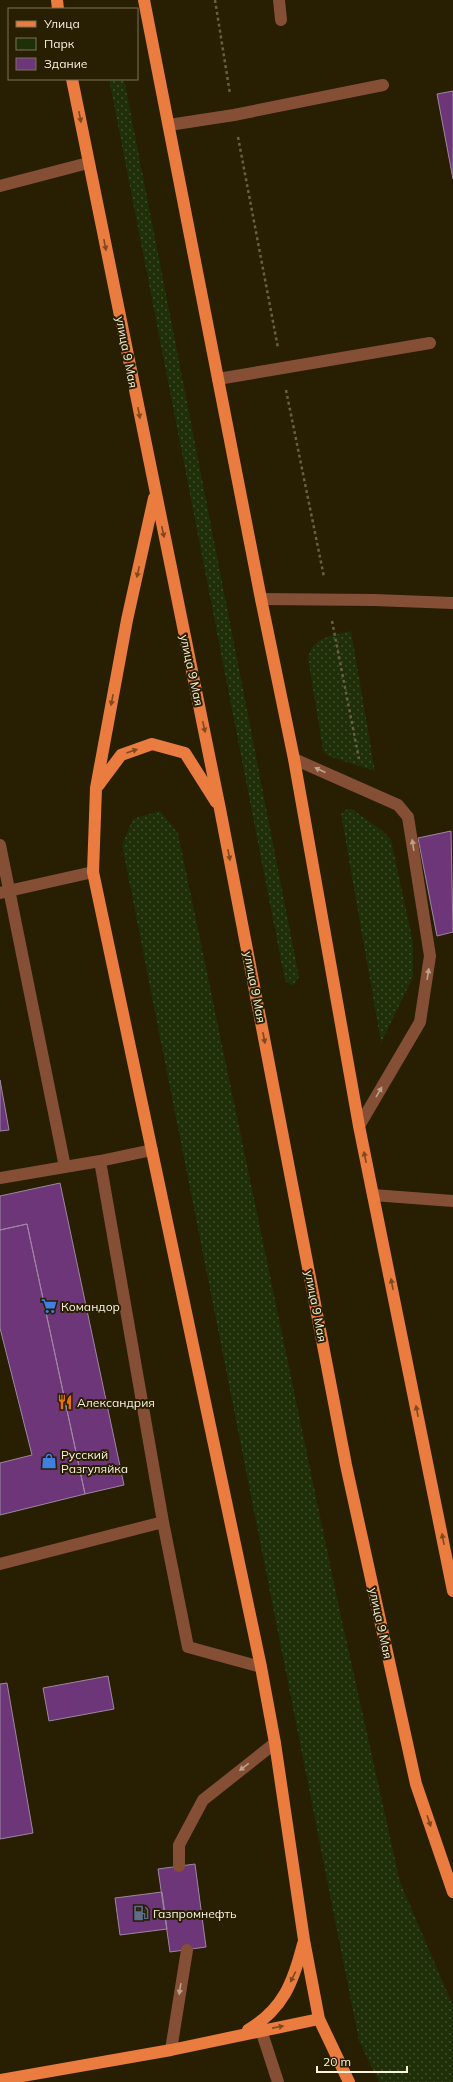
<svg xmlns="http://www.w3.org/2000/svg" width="453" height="2082" font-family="Mulish,sans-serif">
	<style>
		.green { fill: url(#green-dots) }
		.building { fill: #6d3678; stroke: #9d87a2 }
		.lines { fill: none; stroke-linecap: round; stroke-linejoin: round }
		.path { stroke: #685f46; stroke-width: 2.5; stroke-dasharray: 3 3; stroke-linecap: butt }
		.lane { stroke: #844f35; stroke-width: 12 }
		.street { stroke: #844f35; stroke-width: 12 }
		.primary { stroke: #ea7c40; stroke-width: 12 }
		.oneway { fill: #7f481d }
		.oneway2 { fill: #bea18c }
		.labels { text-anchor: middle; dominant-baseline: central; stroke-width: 4; stroke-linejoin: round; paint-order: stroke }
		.street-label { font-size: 12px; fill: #f9f3e2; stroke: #281e01 }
		.poi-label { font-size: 12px; fill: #f9f3e2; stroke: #281e01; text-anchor: start }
	</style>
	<defs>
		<pattern id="green-dots" width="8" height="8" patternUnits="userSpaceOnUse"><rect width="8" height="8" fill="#1f2f07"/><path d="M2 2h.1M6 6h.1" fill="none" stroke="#404e2b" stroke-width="1.8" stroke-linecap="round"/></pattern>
	</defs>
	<rect width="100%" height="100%" fill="#281e01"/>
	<!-- green -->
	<path class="green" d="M109,79H124L299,977L293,986L285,981Z
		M351,631L375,771L328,756L323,750L322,744L308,658C313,636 332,636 351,631Z
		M347,809H352L384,832L391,840L413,942V977L381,1043L341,814Z
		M160,811L178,833L337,1598L400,1882L453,2006V2082H379L359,2041L122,845L133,819Z"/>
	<!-- building -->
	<path class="building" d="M453,91V179L437,94Z
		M451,831L453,932L437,936L418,838Z
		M0,1080L9,1130L0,1131Z
		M60,1183L124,1485L85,1494L27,1224L0,1230V1196Z
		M27,1224L85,1494L0,1515V1463L32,1455L0,1328V1230Z
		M108,1676L114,1709L49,1721L43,1688Z
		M7,1683L33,1833L0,1839V1684Z
		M195,1864L206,1947L170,1952L158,1869Z
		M162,1892L167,1929L120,1935L115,1898Z"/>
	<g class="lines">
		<!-- path -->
		<path class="path" d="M215,0L230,94
			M238,137L278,348
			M286,390L324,577
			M332,621L359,759"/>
		<!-- lane -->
		<path class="lane" d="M279,0L281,20
			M169,125L234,115L383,85
			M0,186L88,163
			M218,379L430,343
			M294,759L398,805L408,817L430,956L420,1022L359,1126
			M0,845L65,1167
			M0,893L93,872
			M100,1161L163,1522
			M0,1178L100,1161L152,1150
			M0,1564L163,1522L188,1647L261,1667
			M179,1866V1845L203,1800L275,1743
			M261,2030L278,2082
			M171,2050L187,1950"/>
		<!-- street -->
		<path class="street" d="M261,599L374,600L453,603
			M373,1195L453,1201"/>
		<!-- primary -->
		<path class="primary" d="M57,0L58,9
			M144,0L261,599L294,759L359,1126L453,1591
			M72,79L220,809L346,1465L416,1784L453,1892
			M154,498L127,620L96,788L93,872L261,1667L275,1743L304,1940L319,2019L349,2082
			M98,786L121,755L152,744L185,753L216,802
			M248,2030C283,2009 293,1983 303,1944
			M0,2080L171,2050L319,2019"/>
	</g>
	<!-- one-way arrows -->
	<defs><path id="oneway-solid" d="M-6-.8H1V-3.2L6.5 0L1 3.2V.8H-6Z"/></defs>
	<g class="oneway">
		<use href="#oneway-solid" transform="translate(80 117) rotate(79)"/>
		<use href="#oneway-solid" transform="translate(105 245) rotate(79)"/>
		<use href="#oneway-solid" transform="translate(139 413) rotate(79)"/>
		<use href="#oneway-solid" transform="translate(163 532) rotate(78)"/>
		<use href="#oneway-solid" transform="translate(138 572) rotate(103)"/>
		<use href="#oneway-solid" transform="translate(112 700) rotate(101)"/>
		<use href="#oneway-solid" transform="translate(204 727) rotate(78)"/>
		<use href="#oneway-solid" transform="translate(132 751) rotate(-19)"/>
		<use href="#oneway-solid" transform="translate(229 855) rotate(79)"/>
		<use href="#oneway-solid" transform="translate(264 1038) rotate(79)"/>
		<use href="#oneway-solid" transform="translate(365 1157) rotate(-102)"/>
		<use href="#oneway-solid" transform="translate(392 1284) rotate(-101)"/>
		<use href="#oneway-solid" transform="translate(417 1411) rotate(-101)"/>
		<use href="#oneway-solid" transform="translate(443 1539) rotate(-101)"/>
		<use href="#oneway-solid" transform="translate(429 1821) rotate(71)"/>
		<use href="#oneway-solid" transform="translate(293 1977) rotate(116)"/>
		<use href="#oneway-solid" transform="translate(278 2027) rotate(-11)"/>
	</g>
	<g class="oneway2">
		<use href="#oneway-solid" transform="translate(320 770) rotate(-156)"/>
		<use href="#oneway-solid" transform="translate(413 845) rotate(-99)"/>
		<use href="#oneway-solid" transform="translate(428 974) rotate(-81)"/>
		<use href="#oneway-solid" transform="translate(379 1092) rotate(-60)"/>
		<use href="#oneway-solid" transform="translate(244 1767) rotate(142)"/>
		<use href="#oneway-solid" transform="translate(180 1989) rotate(99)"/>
	</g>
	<!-- icons -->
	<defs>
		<symbol id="supermarket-bare" viewBox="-9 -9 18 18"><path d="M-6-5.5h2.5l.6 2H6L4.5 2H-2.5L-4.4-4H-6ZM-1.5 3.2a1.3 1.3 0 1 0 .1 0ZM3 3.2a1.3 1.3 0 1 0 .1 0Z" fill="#3f7fe0" stroke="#281e01" stroke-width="2.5" paint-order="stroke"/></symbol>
		<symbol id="restaurant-bare" viewBox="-9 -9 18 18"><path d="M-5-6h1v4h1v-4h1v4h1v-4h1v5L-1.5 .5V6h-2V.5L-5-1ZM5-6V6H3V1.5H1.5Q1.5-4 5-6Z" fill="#e8710a" stroke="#281e01" stroke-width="2.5" paint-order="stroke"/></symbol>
		<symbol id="shop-bare" viewBox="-9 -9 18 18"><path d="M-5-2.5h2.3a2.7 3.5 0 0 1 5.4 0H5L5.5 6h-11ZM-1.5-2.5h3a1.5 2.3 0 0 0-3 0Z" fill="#3f7fe0" stroke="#281e01" stroke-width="2.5" paint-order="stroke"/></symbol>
		<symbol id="fuel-bare" viewBox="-9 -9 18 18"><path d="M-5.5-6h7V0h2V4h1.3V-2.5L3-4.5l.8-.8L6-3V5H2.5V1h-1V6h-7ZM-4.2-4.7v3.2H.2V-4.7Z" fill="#5c6f8a" stroke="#281e01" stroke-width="2.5" paint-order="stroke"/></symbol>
	</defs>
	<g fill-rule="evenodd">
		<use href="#supermarket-bare" x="38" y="1295" width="22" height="22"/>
		<use href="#restaurant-bare" x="54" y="1391" width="22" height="22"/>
		<use href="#shop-bare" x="38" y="1450" width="22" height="22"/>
		<use href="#fuel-bare" x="130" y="1902" width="22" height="22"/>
	</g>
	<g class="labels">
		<!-- street labels -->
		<g class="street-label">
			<text transform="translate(127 352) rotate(79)">улица 9 Мая</text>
			<text transform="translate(192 670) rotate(78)">улица 9 Мая</text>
			<text transform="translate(255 987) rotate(79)">улица 9 Мая</text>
			<text transform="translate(316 1306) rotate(79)">улица 9 Мая</text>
			<text transform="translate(381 1623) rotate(78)">улица 9 Мая</text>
		</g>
		<!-- poi labels -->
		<g class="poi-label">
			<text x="61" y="1306">Командор</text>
			<text x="77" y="1402">Александрия</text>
			<text x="61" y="1454">Русский<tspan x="61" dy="14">Разгуляйка</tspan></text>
			<text x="153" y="1913">Газпромнефть</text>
		</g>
	</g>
	<!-- legend -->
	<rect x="8" y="8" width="130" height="72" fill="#281e01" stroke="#7c735b"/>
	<rect x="16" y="21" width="20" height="6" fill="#ea7c40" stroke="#7c735b"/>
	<text x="44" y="28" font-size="12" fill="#f9f3e2">Улица</text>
	<rect x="16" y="38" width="20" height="12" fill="#1f2f07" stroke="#7c735b"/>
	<text x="44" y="48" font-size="12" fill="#f9f3e2">Парк</text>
	<rect x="16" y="58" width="20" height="12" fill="#6d3678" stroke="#7c735b"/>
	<text x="44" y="68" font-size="12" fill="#f9f3e2">Здание</text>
	<!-- scale -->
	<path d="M317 2066v6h90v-6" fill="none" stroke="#f9f3e2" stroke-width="2"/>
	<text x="323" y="2066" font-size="12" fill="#f9f3e2" stroke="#281e01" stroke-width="3" paint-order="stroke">20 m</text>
</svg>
